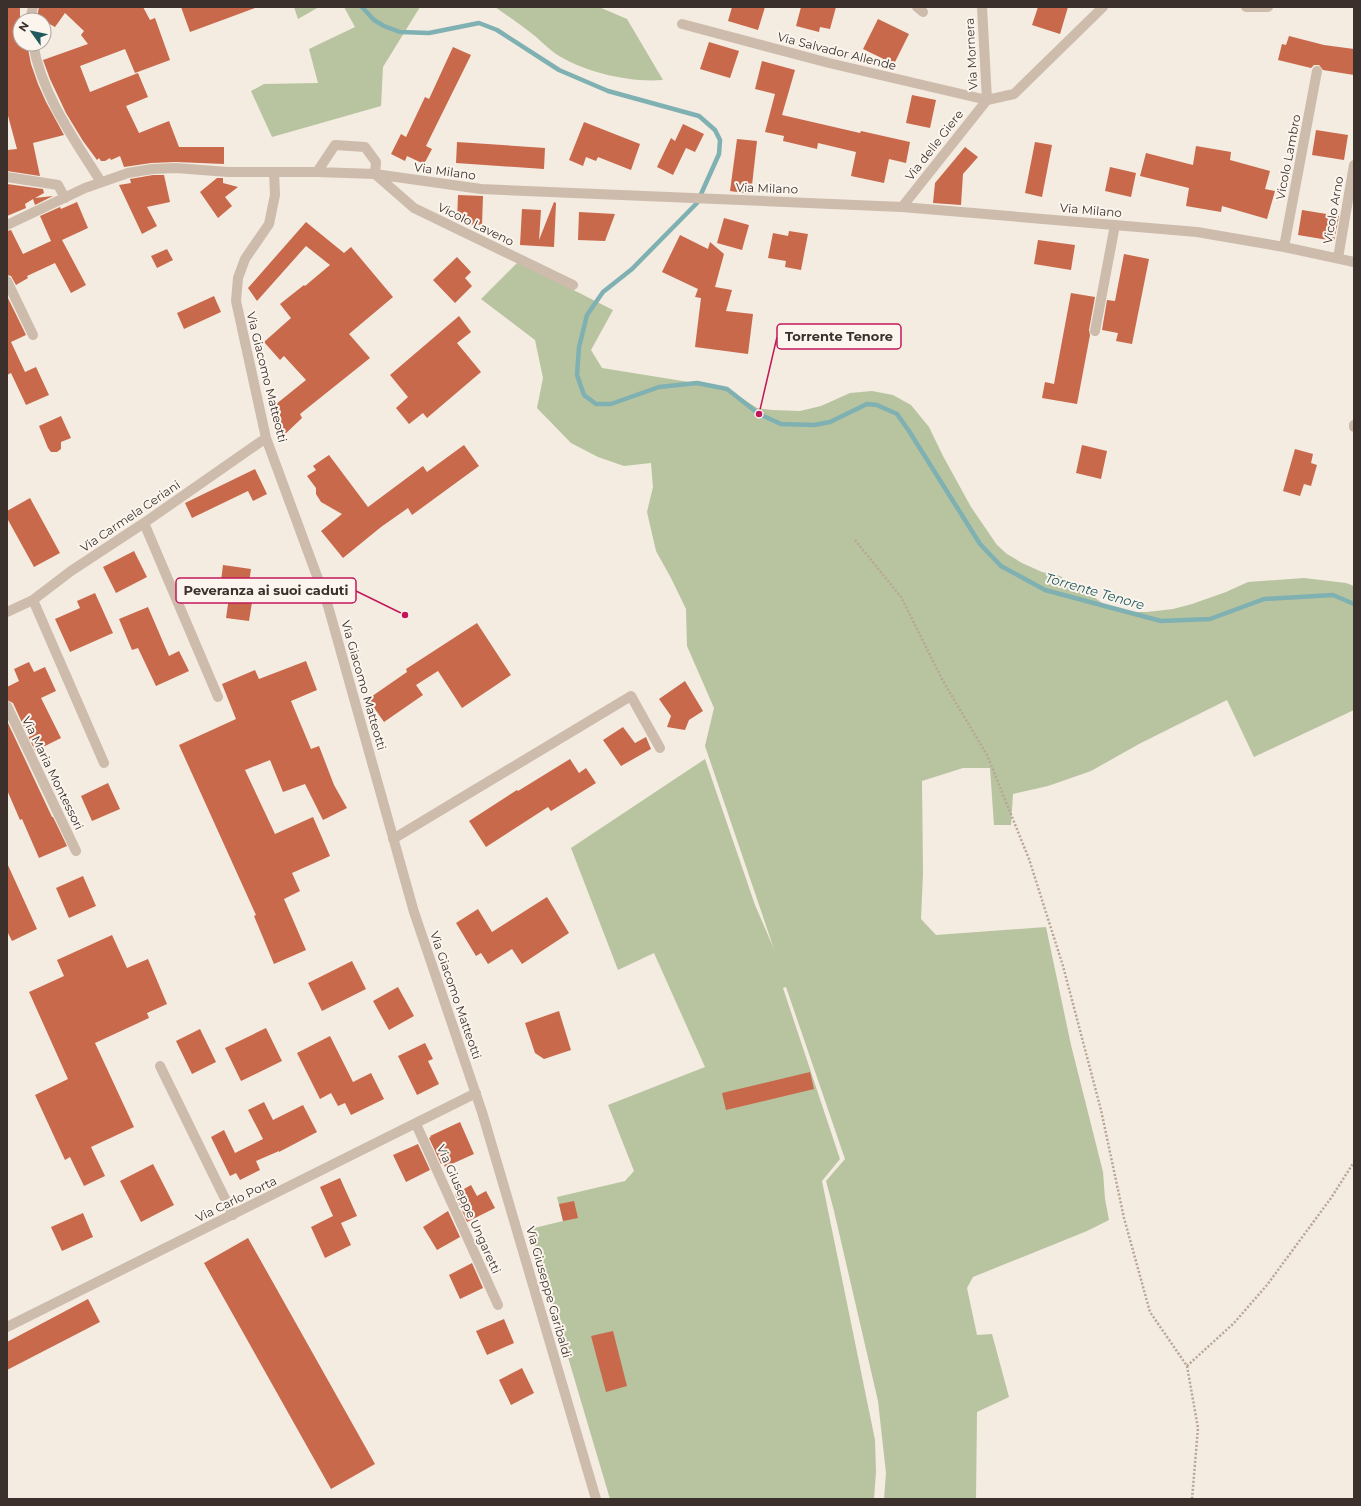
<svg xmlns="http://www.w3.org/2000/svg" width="1361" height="1506" font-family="Montserrat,sans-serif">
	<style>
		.green { fill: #b8c4a0 }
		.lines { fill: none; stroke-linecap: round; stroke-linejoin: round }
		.stream { stroke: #7fb0b2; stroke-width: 4.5 }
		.building { fill: #c8694b }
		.path { stroke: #b9a596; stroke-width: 2.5; stroke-dasharray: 2 2; stroke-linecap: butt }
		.minor { stroke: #cdbbac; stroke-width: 10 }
		.labels { text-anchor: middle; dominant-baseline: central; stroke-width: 4; stroke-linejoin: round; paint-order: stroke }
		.street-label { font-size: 12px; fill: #3b302b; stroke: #fbf5ee }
		.water-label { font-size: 13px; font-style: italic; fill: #1f5a5e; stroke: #fbf5ee }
		.leader { fill: none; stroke: #c2185b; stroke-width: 1.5 }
		.callout-dot { fill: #c2185b; stroke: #fbf5ee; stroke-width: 1.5 }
		.callout { fill: #fbf5ee; stroke: #c2185b; stroke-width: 1.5 }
		.callout-label { font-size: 13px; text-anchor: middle; font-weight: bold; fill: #3b302b }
	</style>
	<rect width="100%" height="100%" fill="#f4ebe1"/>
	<!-- green -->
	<path class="green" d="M294,7H319L298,19Z
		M344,7H420L383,67L381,106L272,137L251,91L264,84L318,83L309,49L355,27Z
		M495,7H599L627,19L663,80C630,83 584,72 556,54C549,49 542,42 535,36C522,26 508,16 495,7Z
		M518,262L613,310L591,350L602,368L726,388L757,408L772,410L800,411L821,406L850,393L872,391L893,395L911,405L929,427L943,456L971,507L997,545L1007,554L1022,563L1042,572L1060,576L1086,591L1110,609L1124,612H1147L1173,609L1192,604L1226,592L1248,582L1304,578L1346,583L1354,586V710L1254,757L1227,700L1139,744L1091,771L1048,786L1013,794L1011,825H994L990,768H963L922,781L923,873L921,919L936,935L1046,927L1071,1045L1103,1172L1105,1199L1109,1220L1087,1231L973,1277L967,1288L977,1335L992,1334L1009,1397L977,1412L976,1499H884L886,1473L878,1401L834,1211L826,1181L845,1159L786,987L783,988L840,1159L822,1181L875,1440L876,1472L874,1499H610L530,1229L563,1221L557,1197L625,1181L634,1171L608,1105L705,1067L654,953L618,970L571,848L705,759L755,905L774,949L705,746L714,708L687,646L686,609L671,578L656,551L647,512L653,487L651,463L624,466L598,457L571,443L537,408L543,378L535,340L481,299Z"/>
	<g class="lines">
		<!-- stream -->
		<path class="stream" d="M362,7L374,20L384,26L400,32L429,33L479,23L497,30L559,70L608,91L699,116L715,130L720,140L719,154L697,203L632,269L603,292L587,315L579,347L577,375L584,395L596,404H611L659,387L697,383L727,389L759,414L781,424L814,425L830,422L867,404L877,405L897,414L909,431L980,544L1001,566L1045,590L1161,621L1210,619L1264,599L1333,595L1354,604"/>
	</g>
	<!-- building -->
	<path class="building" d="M7,7H20V44H27L31,64L38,84L46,102L64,135L33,143L40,176L7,171V150L17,149L7,112Z
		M39,7H143L150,20L155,18L170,60L135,73L125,49L80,66L90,92L138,73L148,97L126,106L139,133L169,121L179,147H224V164L176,162L151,163L124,167L120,156L111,160L110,158L105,161H101L99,158L97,160L83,141L66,113L50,79L43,60L88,44L81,35L84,31L65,13L55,27L37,17Z
		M181,7H255V8L190,32Z
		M732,7H765L758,30L728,21Z
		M801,7H836L830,29L820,27L819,32L796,26Z
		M1038,7H1068L1060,34L1032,25Z
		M878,19L909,34L894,64L863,49Z
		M1289,36L1324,45L1354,49V75L1323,70L1319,65H1314L1311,68L1278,60L1282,44L1286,45Z
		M709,42L739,51L730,78L700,69Z
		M453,47L471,55L426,146L432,149L424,164L407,156L405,161L391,154L401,134L406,137L425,97L429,99Z
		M762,61L795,70L782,115L860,133L861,131L910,142L906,163L889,159L884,183L851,176L856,152L818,143L817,149L783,141L784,136L765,132L775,94L755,89Z
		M912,95L936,100L930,128L906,123Z
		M584,122L640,144L631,170L598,157L596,161L586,157L583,166L569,160Z
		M683,124L704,134L695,152L686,148L673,175L657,167L671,138L675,141Z
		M1316,130L1348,135L1344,160L1312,155Z
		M737,139L757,141L751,194L730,191Z
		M457,142L545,148L544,169L456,163Z
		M1035,142L1052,145L1042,197L1025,193Z
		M1196,146L1231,152L1230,160L1270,171L1265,189L1275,191L1267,219L1222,206L1221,212L1186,206L1189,188L1140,176L1146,153L1193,165Z
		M965,147L978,157L963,174L961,205L933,203L935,183Z
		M1110,167L1136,173L1131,197L1105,191Z
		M153,175H164L170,202L147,207L157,226L142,234L119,185L131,183L130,179Z
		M217,178H223V183L238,187L225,197L232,206L218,218L200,192Z
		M7,184L43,189L44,193L35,198L53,196L35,205L33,199L25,204L26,208L7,216Z
		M458,195L483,196L482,225L462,224L457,221Z
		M77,202L88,228L62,240L86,285L71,293L55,263L27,276L28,278L16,285L11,276L7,275V231L11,230L23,254L51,241L40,216L60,207L61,209Z
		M554,202L556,203L554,247L520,245L522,209L541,210L539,240Z
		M1302,210L1339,216L1334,241L1298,235Z
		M579,212L615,214L605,241L578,240Z
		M724,218L749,225L742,250L717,243Z
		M306,222L344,253L351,247L393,297L349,334L370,358L300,414L302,418L282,437L270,409L306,380L284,356L280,360L264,342L291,318L280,304L304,285L305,286L330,265L306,246L257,301L248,288Z
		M789,231L808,234L801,270L785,267L786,261L768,258L773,233L788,236Z
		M680,235L708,249L710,242L724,254L715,287L732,290L726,311L753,314L748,354L695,347L701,298L695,297L698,289L662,272Z
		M1038,240L1075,245L1071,270L1034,264Z
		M167,249L173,260L157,268L151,256Z
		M1124,254L1149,259L1132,344L1116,341L1118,333L1102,330L1107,300L1115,301Z
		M457,257L471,272L465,278L472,286L455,303L433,280Z
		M1071,293L1095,297L1089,330L1090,335L1077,404L1042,398L1045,382L1054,384Z
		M7,296L26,335L11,342L25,372L36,367L49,395L26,405L11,373L7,375Z
		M214,296L221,312L184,329L177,313Z
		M459,316L471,332L457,343L481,372L427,418L423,413L409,424L396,408L408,397L390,375Z
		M61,416L71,438L61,442V449L57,452H51L48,448L39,426Z
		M464,445L479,466L412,515L408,508L381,527L343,558L321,531L342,514L321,502L316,494V488L307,476L316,470L313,466L329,455L368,507L423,466L427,472Z
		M1082,445L1107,451L1101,479L1076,473Z
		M1295,449L1313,454L1311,463L1317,465L1311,486L1304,484L1300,496L1283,491Z
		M255,469L267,494L253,501L248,491L192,518L185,503Z
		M30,498L60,553L34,567L7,518V511Z
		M134,551L147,577L116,593L103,567Z
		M223,565L251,569L247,596H253L249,621L226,618L230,590L220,589Z
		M95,593L113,633L70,652L55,619L80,608L77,601Z
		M148,607L169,656L179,651L189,671L156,686L138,648L132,650L119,619Z
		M477,623L511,675L462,708L438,671L416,685L423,695L384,722L368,699L407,672L406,669Z
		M306,661L317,690L291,701L311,749L319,746L334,785L347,808L323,820L305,784L283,792L270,760L245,770L275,834L313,817L330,856L292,873L300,891L284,899L306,950L274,964L254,916L256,915L179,745L236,719L222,684L255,670L259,679Z
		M29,662L34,672L45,667L56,691L41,698L61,738L35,751L13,703L7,700V687L19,681L14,669Z
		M685,681L703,711L689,720L685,730L667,727L671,716L659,699Z
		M7,721L52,817H53L67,846L39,858L22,819L20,820L7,790Z
		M623,727L635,743L646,737L651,749L621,766L603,740Z
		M570,759L579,773L586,768L596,783L551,811L548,807L486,847L469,821L517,790L518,791Z
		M108,783L120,809L92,821L81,796Z
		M7,863L37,929L12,941L7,931Z
		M83,876L96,906L69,918L56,888Z
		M547,897L569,933L522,964L512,949L488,964L481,953L476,956L456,923L478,909L492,932Z
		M112,935L127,968L148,959L167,1004L147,1013L149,1018L95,1043L134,1127L91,1147L105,1176L84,1186L70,1157L65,1160L35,1095L68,1079L29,992L64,976L57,960Z
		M352,961L366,989L322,1011L308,983Z
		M398,987L414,1016L389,1030L373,1001Z
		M559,1011L571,1050L544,1059L535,1053L525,1023Z
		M266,1028L282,1061L241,1081L225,1048Z
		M200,1029L216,1062L192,1074L176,1041Z
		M330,1036L353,1082L371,1073L384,1099L351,1115L345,1103L338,1106L331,1093L320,1099L297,1053Z
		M425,1043L433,1059L428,1061L439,1084L417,1095L398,1056Z
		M810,1072L814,1089L726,1110L722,1093Z
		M264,1102L273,1120L303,1105L317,1132L279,1152V1151L256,1161L260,1170L240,1180L236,1173L230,1176L211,1137L224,1130L235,1153L263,1139L248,1110Z
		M460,1122L474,1154L445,1167L443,1163L441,1164L429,1138L431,1137L430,1136Z
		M418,1144L430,1170L406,1182L393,1155Z
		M153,1164L174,1205L141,1222L120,1181Z
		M340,1178L357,1216L341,1223L351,1245L325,1258L311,1227L333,1216L320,1187Z
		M471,1185L477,1196L486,1191L495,1208L467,1222L455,1194Z
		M574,1201L578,1218L563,1221L559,1204Z
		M448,1211L460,1237L437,1250L423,1227Z
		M83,1213L93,1237L62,1251L51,1227Z
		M248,1238L375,1464L331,1489L204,1263Z
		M472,1263L483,1288L460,1299L449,1275Z
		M88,1299L100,1322L7,1370V1342Z
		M504,1319L514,1343L487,1355L476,1331Z
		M613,1331L627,1386L606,1392L591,1336Z
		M522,1368L534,1393L511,1405L499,1380Z"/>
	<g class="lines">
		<!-- path -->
		<path class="path" d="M855,540L901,597L943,681L987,755L1029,859L1063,966L1101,1110L1124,1218L1150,1312L1187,1366L1198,1428L1192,1499
			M1187,1366L1234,1323L1267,1285L1331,1198L1354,1162"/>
		<!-- minor -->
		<path class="minor" d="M917,7L923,12
			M982,7L987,100
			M1246,7H1268
			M30,20L33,7
			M682,24L829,63L987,100L1014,94L1103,7
			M33,44C42,95 74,139 101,182
			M274,172L275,195L269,224L245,259L238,278L236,301L266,438L328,606L414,912L482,1112L596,1499
			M317,172L335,145L365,147L376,162L375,174L414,208L573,285
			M7,177L58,185L65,198
			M902,207L987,100
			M7,225L85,188L128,173L152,169L176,168L228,172H317L375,174L481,189L902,207L1197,232L1284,247L1354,262
			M1284,247L1317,71
			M1338,258L1354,165
			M7,281L33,335
			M1095,331L1115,225
			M1354,427V425
			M144,523L218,697
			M33,600L104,763
			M7,612L33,600L71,571L144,523L266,438
			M7,706L76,851
			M393,839L631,696L660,748
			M160,1066L233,1215
			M416,1124L498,1305
			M7,1327L476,1093"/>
	</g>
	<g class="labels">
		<!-- street labels -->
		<g class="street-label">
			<text transform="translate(837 51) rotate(14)">Via Salvador Allende</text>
			<text transform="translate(971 54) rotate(-93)">Via Mornera</text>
			<text transform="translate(934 145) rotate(-52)">Via delle Giere</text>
			<text transform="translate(1288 157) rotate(-79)">Vicolo Lambro</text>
			<text transform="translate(445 171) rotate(8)">Via Milano</text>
			<text transform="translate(767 188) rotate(2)">Via Milano</text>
			<text transform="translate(1091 210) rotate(5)">Via Milano</text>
			<text transform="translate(1333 210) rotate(-80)">Vicolo Arno</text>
			<text transform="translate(476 224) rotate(26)">Vicolo Laveno</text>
			<text transform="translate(267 377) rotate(76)">Via Giacomo Matteotti</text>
			<text transform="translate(130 516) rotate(-34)">Via Carmela Ceriani</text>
			<text transform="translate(364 685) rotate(74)">Via Giacomo Matteotti</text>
			<text transform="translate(53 773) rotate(64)">Via Maria Montessori</text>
			<text transform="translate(456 995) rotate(71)">Via Giacomo Matteotti</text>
			<text transform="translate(236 1199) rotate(-26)">Via Carlo Porta</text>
			<text transform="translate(469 1209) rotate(66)">Via Giuseppe Ungaretti</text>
			<text transform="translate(549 1292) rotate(74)">Via Giuseppe Garibaldi</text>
		</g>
		<!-- water labels -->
		<g class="water-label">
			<text transform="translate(1095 591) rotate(16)">Torrente Tenore</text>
		</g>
	</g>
	<!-- callouts -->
	<path class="leader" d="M759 414L777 337M405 615L356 591"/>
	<g class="callout-dot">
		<circle cx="759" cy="414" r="4"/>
		<circle cx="405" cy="615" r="4"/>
	</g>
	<g class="callout">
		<rect x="777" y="324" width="124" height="25" rx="4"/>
		<rect x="176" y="578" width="180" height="25" rx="4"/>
	</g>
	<g class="callout-label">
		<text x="839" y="341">Torrente Tenore</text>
		<text x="266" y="595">Peveranza ai suoi caduti</text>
	</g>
	<!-- border -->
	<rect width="1361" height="1506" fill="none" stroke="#3b302b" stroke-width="16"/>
	<!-- north arrow -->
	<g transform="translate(32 32) rotate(303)"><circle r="19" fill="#fbf5ee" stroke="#aea6a0"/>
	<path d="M0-3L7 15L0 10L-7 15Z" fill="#1f5a5e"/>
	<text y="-6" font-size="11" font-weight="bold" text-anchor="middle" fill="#3b302b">N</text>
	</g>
</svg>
